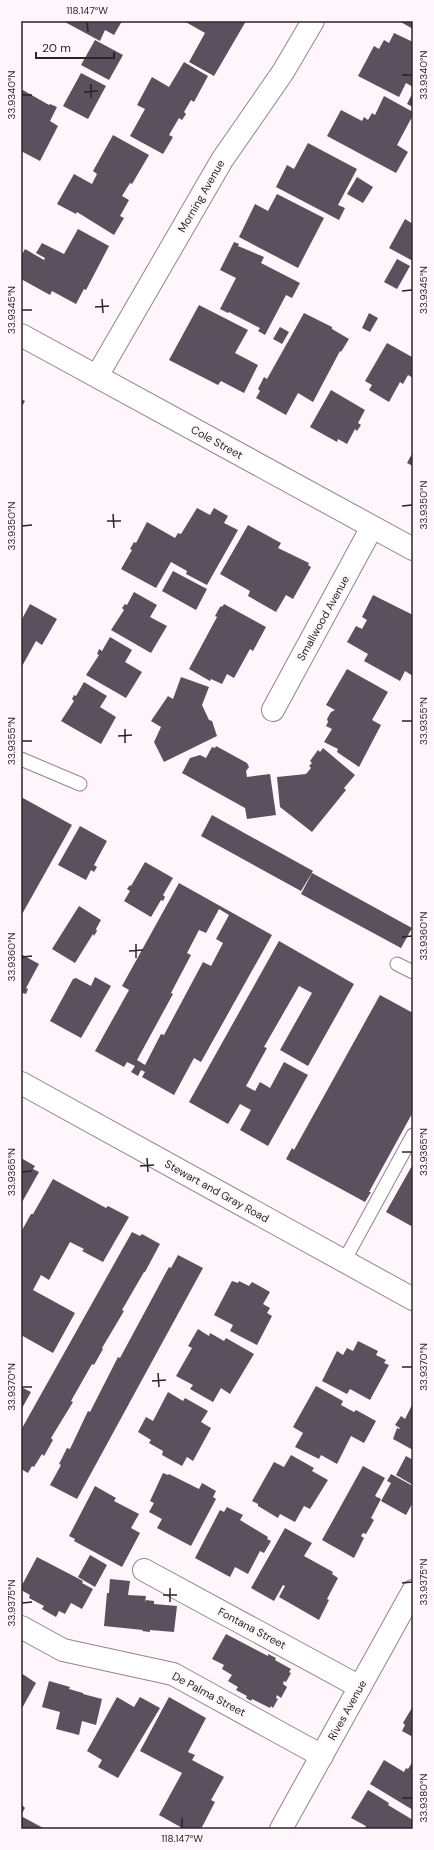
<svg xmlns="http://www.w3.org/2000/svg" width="434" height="1850" font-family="'DM Sans',sans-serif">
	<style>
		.building { fill: #5b505d; fill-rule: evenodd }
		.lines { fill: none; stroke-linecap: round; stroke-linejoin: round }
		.service-casing { stroke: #95838d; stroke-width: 15 }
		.minor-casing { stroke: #95838d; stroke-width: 24 }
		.tertiary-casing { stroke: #95838d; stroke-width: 24 }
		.secondary-casing { stroke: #95838d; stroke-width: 24 }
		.service { stroke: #fff; stroke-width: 13 }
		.minor { stroke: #fff; stroke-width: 22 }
		.tertiary { stroke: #fff; stroke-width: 22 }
		.secondary { stroke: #fff; stroke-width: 22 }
		.ticks { fill: none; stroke: #2a2327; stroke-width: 1.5 }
		.labels { text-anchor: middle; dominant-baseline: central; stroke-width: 4; stroke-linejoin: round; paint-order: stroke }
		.street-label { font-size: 11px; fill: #2a2327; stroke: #fef6fa }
		.neatline { fill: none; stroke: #2a2327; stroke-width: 1.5 }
		.ticks-label { font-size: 10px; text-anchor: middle; fill: #2a2327 }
	</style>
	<rect width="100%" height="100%" fill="#fef6fa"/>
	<!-- building -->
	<path class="building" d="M63,21H122L114,35L105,30L100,41Z
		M184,21H246L214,76L189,62L205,33Z
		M399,21H413V29Z
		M394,33L413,42V87L406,83L399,97L358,76L374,46L379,49L384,40L389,43Z
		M95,40L123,55L109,80L81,65Z
		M184,62L208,76L194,102L191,100L184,112L186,114L182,120L179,118L169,135L173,137L163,154L130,136L145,109L137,105L152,77L169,87Z
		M81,73L106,86L88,119L63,106Z
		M21,89L49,105L50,104L57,107L50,121L58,126L40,161L21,151Z
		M413,92V107L407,104Z
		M384,96L413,112V115L397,145L408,152L396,173L327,136L341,110L362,121L364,117L368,120L372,113L375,115Z
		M113,135L149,155L132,184L130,183L122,196L129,200L120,216L124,218L114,235L77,212L76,214L57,204L74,174L92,184L97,174L93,171Z
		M308,143L357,169L338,205L345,208L339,220L276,187L287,165L294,169Z
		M357,177L373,187L363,203L347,194Z
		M277,194L324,218L298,268L239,237L255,204L268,211Z
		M405,219L413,224V261L389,248Z
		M78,229L109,246L86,290L84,289L76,304L52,291L50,295L21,279V256L25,249L44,260L45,258L36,253L42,243L64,254Z
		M234,242L239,244L238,246L264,257L261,263L300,283L292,298L286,295L265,335L258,331L260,328L229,312L228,313L220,309L236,278L220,270Z
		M397,259L410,266L397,289L384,282Z
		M199,305L248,330L235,353L258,365L244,393L221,381L218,385L169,360Z
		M304,313L332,327V329L349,339L341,352L340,351L313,402L298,393L286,415L256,398L260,391L258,389L264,377L267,379Z
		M369,313L378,318L370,332L362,328Z
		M280,327L289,332L282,344L273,339Z
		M387,343L412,357L413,355V378L408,375L403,384L400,382L389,402L369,390L372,385L365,381Z
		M331,390L365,410L358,423L361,425L357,431L355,429L347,444L338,439L337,442L310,427Z
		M21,399L25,401L21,408Z
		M413,452V466L407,463Z
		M197,508L210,515L214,508L228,516L224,523L238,530L207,585L186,574L187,571L171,562L156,588L121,569L132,550L130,549L134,542L136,543L147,522L175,538L178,533L181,534Z
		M248,525L281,543L278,548L309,563L308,565L311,567L293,599L286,595L276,612L248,596L250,591L220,574Z
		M173,571L207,589L196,610L162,591Z
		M134,592L157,605L150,617L167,626L151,653L111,630L124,610L122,608L125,604L127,605Z
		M373,595L413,615V676L405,671L400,681L364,661L368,654L347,642L356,626L362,629L367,620L362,617Z
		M30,604L57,619L42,645L36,641L21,668V621Z
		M224,604L266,627L253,651L250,649L234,678L227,674L222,684L211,679L210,681L189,669L217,617L215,616L220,607L223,606Z
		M110,637L132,650L125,662L142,672L126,698L86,675L99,655L97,654L99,649L102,651Z
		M347,669L388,692L372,720L381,725L359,767L337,752L338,749L324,742L332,729L326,726L328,722L327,719L331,712L335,710L326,705Z
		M181,677L209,687L202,705L209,720L212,721L217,736L164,762L154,742L161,727L151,721L168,696L173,699Z
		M84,682L107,696L100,707L116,717L101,744L61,721L74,701L72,699L74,695L76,696Z
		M216,746L247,763L249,767L246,771L247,777L270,774L276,815L247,819L245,808L182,773L190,758L200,755L206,758L212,747L215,748Z
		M323,748L355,775L344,788L346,790L312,832L280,807L277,777L306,774L311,768L309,766L312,763L310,761L318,750L320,752Z
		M21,797L72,825L21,916Z
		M212,815L313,871L301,891L201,836Z
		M80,826L107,841L94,865L97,867L94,872L91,870L86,880L58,865Z
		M145,862L173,878L163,895L165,897L163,901L161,900L151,917L124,901L130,891L127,889L130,885L131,886Z
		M312,873L412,928L401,948L301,894Z
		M179,883L272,935L201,1062L194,1058L174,1095L142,1077L145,1072L141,1070L138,1076L131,1072L135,1066L127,1062L124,1067L95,1051L129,990L122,986ZM219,909L229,915L216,939L223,943L211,966L203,962L164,1035L161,1034L145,1065L137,1060L173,994L171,993L191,955L187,953L199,930L206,933Z
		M79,906L101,920L96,929L97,931L94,936L93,934L75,963L52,949Z
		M279,941L354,984L308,1066L280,1050L312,993L299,986L264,1047L267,1048L246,1086L255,1091L260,1082L270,1088L284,1062L308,1075L268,1146L240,1130L251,1110L240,1104L228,1124L189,1102Z
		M21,954L39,964L26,988L28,989L26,994L23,993L21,997Z
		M95,977L111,986L81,1038L50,1021L73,979L76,978L91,986Z
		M380,995L413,1013V1112L369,1192H371L365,1202L286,1159L292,1148L294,1150Z
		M21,1158L35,1166L33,1169L39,1172L21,1204Z
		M413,1164V1227L386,1212Z
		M53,1179L106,1208L108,1206L129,1217L103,1262L82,1251L84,1249L70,1242L49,1280L41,1275L33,1290L75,1313L53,1353L21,1335V1232L31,1214H33Z
		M132,1232L140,1236L142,1234L160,1244L145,1272H144L122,1310L124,1311L102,1348L103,1349L94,1365L92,1364L71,1401L73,1402L51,1438L53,1440L44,1456L42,1454L34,1467L32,1466L28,1473L21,1469V1430Z
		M178,1255L203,1268L77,1499L50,1485L61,1465L59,1464L67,1448L70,1449L88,1411L90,1412L118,1357L120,1358L169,1267L171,1268Z
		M232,1281L238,1283L239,1281L249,1286L252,1282L270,1292L263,1304L270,1308L267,1313L272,1316L257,1345L230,1331L233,1325L214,1315Z
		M198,1329L209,1336L210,1333L224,1341L226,1338L254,1354L230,1394L221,1388L213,1402L190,1389L193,1385L176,1376L192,1348L188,1346Z
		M358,1341L378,1351L376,1355L386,1360L384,1363L389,1365L370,1400L350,1389L347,1394L322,1381L337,1351L343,1355L347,1348L353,1351Z
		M316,1386L343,1401L341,1405L354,1412L356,1410L376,1421L364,1443L351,1436L337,1464L321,1455L319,1459L295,1447L303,1433L293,1427Z
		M21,1387L31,1392L21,1410Z
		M168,1392L183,1401L185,1398L208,1411L201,1422L211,1428L193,1461L187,1457L182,1466L162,1455L163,1451L149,1443L151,1440L138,1432L146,1417L153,1421Z
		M413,1403V1450L393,1439L397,1428L399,1429L400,1428L395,1425L401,1416L405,1419Z
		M291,1455L314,1468L312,1471L328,1480L310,1509L304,1506L295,1522L280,1514L278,1518L258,1506V1504L252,1501L274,1462L284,1467Z
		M406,1456L413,1460V1485L396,1475Z
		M363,1466L385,1478L375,1496L381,1499L371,1518L374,1520L366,1534L363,1533L361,1536L364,1538L354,1558L322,1540Z
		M163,1473L168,1475L169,1474L199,1489L202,1483L216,1491L213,1497L216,1499L191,1546L157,1528L162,1519L149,1512L154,1503L150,1501Z
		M391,1474L413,1486V1502L406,1515L381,1501L391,1483L387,1481Z
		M95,1486L116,1498L114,1501L139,1514L131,1528L140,1533L122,1567L74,1541L75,1539L69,1536Z
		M227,1507L243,1515L240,1520L268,1537L267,1539L271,1541L264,1553L260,1551L248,1574L235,1567L230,1577L195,1558L220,1510L224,1512Z
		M285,1528L312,1543L304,1556L333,1572L332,1574L338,1578L327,1599L329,1600L319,1620L279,1597L285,1586L283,1585L274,1601L251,1588Z
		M90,1555L107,1565L95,1587L78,1577Z
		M37,1557L83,1581L82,1583L93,1589L82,1609L71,1603L65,1614L59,1611L56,1617L42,1609L44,1606L29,1598L30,1595L21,1590V1587Z
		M110,1579L130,1581L128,1595L146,1596L145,1603L146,1600L154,1601V1604L177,1606L174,1632L150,1630V1632L142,1631L143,1630L104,1626L107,1593H109Z
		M226,1634L268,1656V1654L276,1658L275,1660L291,1669L289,1672L291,1673L286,1682L284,1681L283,1684L287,1687L281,1698L277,1695L276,1698L278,1699L273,1708L271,1706L270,1708L252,1699L251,1701L246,1698L247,1696L236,1690L238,1687L228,1681L232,1675L222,1669L224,1665L212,1659Z
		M21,1673L36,1683L21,1710Z
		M49,1681L70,1687L69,1689L83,1693V1694L102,1699L96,1725L82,1721L79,1735L56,1729L60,1712L42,1707Z
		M117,1697L134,1707L140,1697L160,1708L118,1778L98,1767L102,1760L87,1751Z
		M169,1697L206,1718L188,1752L195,1755L192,1760L224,1777L211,1800L215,1802L201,1829H184L159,1815L182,1773L140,1751Z
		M413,1706V1737L402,1731L405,1725L403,1723Z
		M384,1760L404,1772L406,1768L408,1769L413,1761V1810L370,1784Z
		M368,1790L389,1803L388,1805L413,1820V1829H364L366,1826L351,1818Z
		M21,1804L25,1808L21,1815Z
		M21,1816L45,1829H21Z"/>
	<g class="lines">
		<defs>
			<path id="service" d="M21,759L80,784
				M397,964L413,972
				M344,1261L413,1135"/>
			<path id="minor" d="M21,335L413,549
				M97,376L222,160L283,72L313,21
				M273,710L372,527
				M144,1570L360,1687
				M21,1627L63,1650L173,1674L322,1756"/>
			<path id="tertiary" d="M281,1829L413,1591"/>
			<path id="secondary" d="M21,1083L413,1299"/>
		</defs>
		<!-- service casing -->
		<use href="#service" class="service-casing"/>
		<!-- minor casing -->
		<use href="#minor" class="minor-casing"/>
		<!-- tertiary casing -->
		<use href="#tertiary" class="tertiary-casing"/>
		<!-- secondary casing -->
		<use href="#secondary" class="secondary-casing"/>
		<!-- service -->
		<use href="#service" class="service"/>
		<!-- minor -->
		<use href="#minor" class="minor"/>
		<!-- tertiary -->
		<use href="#tertiary" class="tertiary"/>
		<!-- secondary -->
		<use href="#secondary" class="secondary"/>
	</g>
	<!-- ticks -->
	<path class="ticks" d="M87,22L88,32M402,75H412M91,84V98M84,92L98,91M22,95H32M402,291L412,290M102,299L103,313M95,307L109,306M22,310H32M402,506L412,505M113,514L114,528M107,521H121M22,526L32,525M402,721H412M125,729V743M118,736L132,735M22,741H32M402,937L412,936M136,944V958M129,951L143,950M22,957L32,956M402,1152H412M147,1158L148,1172M140,1166L154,1165M22,1172L32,1171M402,1367H412M158,1373L159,1387M152,1381L166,1380M22,1387H32M402,1583L412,1582M170,1588V1602M163,1595H177M22,1603L32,1602M402,1798H412M182,1818V1828"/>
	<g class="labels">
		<!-- street labels -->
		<g class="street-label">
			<text transform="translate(201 196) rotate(-60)">Morning Avenue</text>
			<text transform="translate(217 442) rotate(29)">Cole Street</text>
			<text transform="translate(323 618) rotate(-61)">Smallwood Avenue</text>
			<text transform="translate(217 1191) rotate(29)">Stewart and Gray Road</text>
			<text transform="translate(252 1628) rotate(28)">Fontana Street</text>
			<text transform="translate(209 1694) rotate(28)">De Palma Street</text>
			<text transform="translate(347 1710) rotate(-61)">Rives Avenue</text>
		</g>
	</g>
	<!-- border -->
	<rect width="434" height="1850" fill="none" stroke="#fef6fa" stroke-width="44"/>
	<!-- scale -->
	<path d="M36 52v6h78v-6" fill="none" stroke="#2a2327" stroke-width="2"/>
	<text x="42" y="52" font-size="12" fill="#2a2327" stroke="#fef6fa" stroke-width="3" paint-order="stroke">20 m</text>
	<rect x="22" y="22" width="390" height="1806" class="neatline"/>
	<g class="ticks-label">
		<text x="87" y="14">118.147°W</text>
		<text transform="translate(423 75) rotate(-90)" y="4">33.9340°N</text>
		<text transform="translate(11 95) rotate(-90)" y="4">33.9340°N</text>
		<text transform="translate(423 290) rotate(-90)" y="4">33.9345°N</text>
		<text transform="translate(11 310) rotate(-90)" y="4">33.9345°N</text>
		<text transform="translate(423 505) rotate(-90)" y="4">33.9350°N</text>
		<text transform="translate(11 526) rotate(-90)" y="4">33.9350°N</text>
		<text transform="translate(423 721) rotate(-90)" y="4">33.9355°N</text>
		<text transform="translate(11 741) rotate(-90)" y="4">33.9355°N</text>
		<text transform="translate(423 936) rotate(-90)" y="4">33.9360°N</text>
		<text transform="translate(11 957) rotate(-90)" y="4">33.9360°N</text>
		<text transform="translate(423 1152) rotate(-90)" y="4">33.9365°N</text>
		<text transform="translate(11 1172) rotate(-90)" y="4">33.9365°N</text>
		<text transform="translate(423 1367) rotate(-90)" y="4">33.9370°N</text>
		<text transform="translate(11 1387) rotate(-90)" y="4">33.9370°N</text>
		<text transform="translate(423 1582) rotate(-90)" y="4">33.9375°N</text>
		<text transform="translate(11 1603) rotate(-90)" y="4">33.9375°N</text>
		<text transform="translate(423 1798) rotate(-90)" y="4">33.9380°N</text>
		<text x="182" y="1842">118.147°W</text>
	</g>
</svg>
